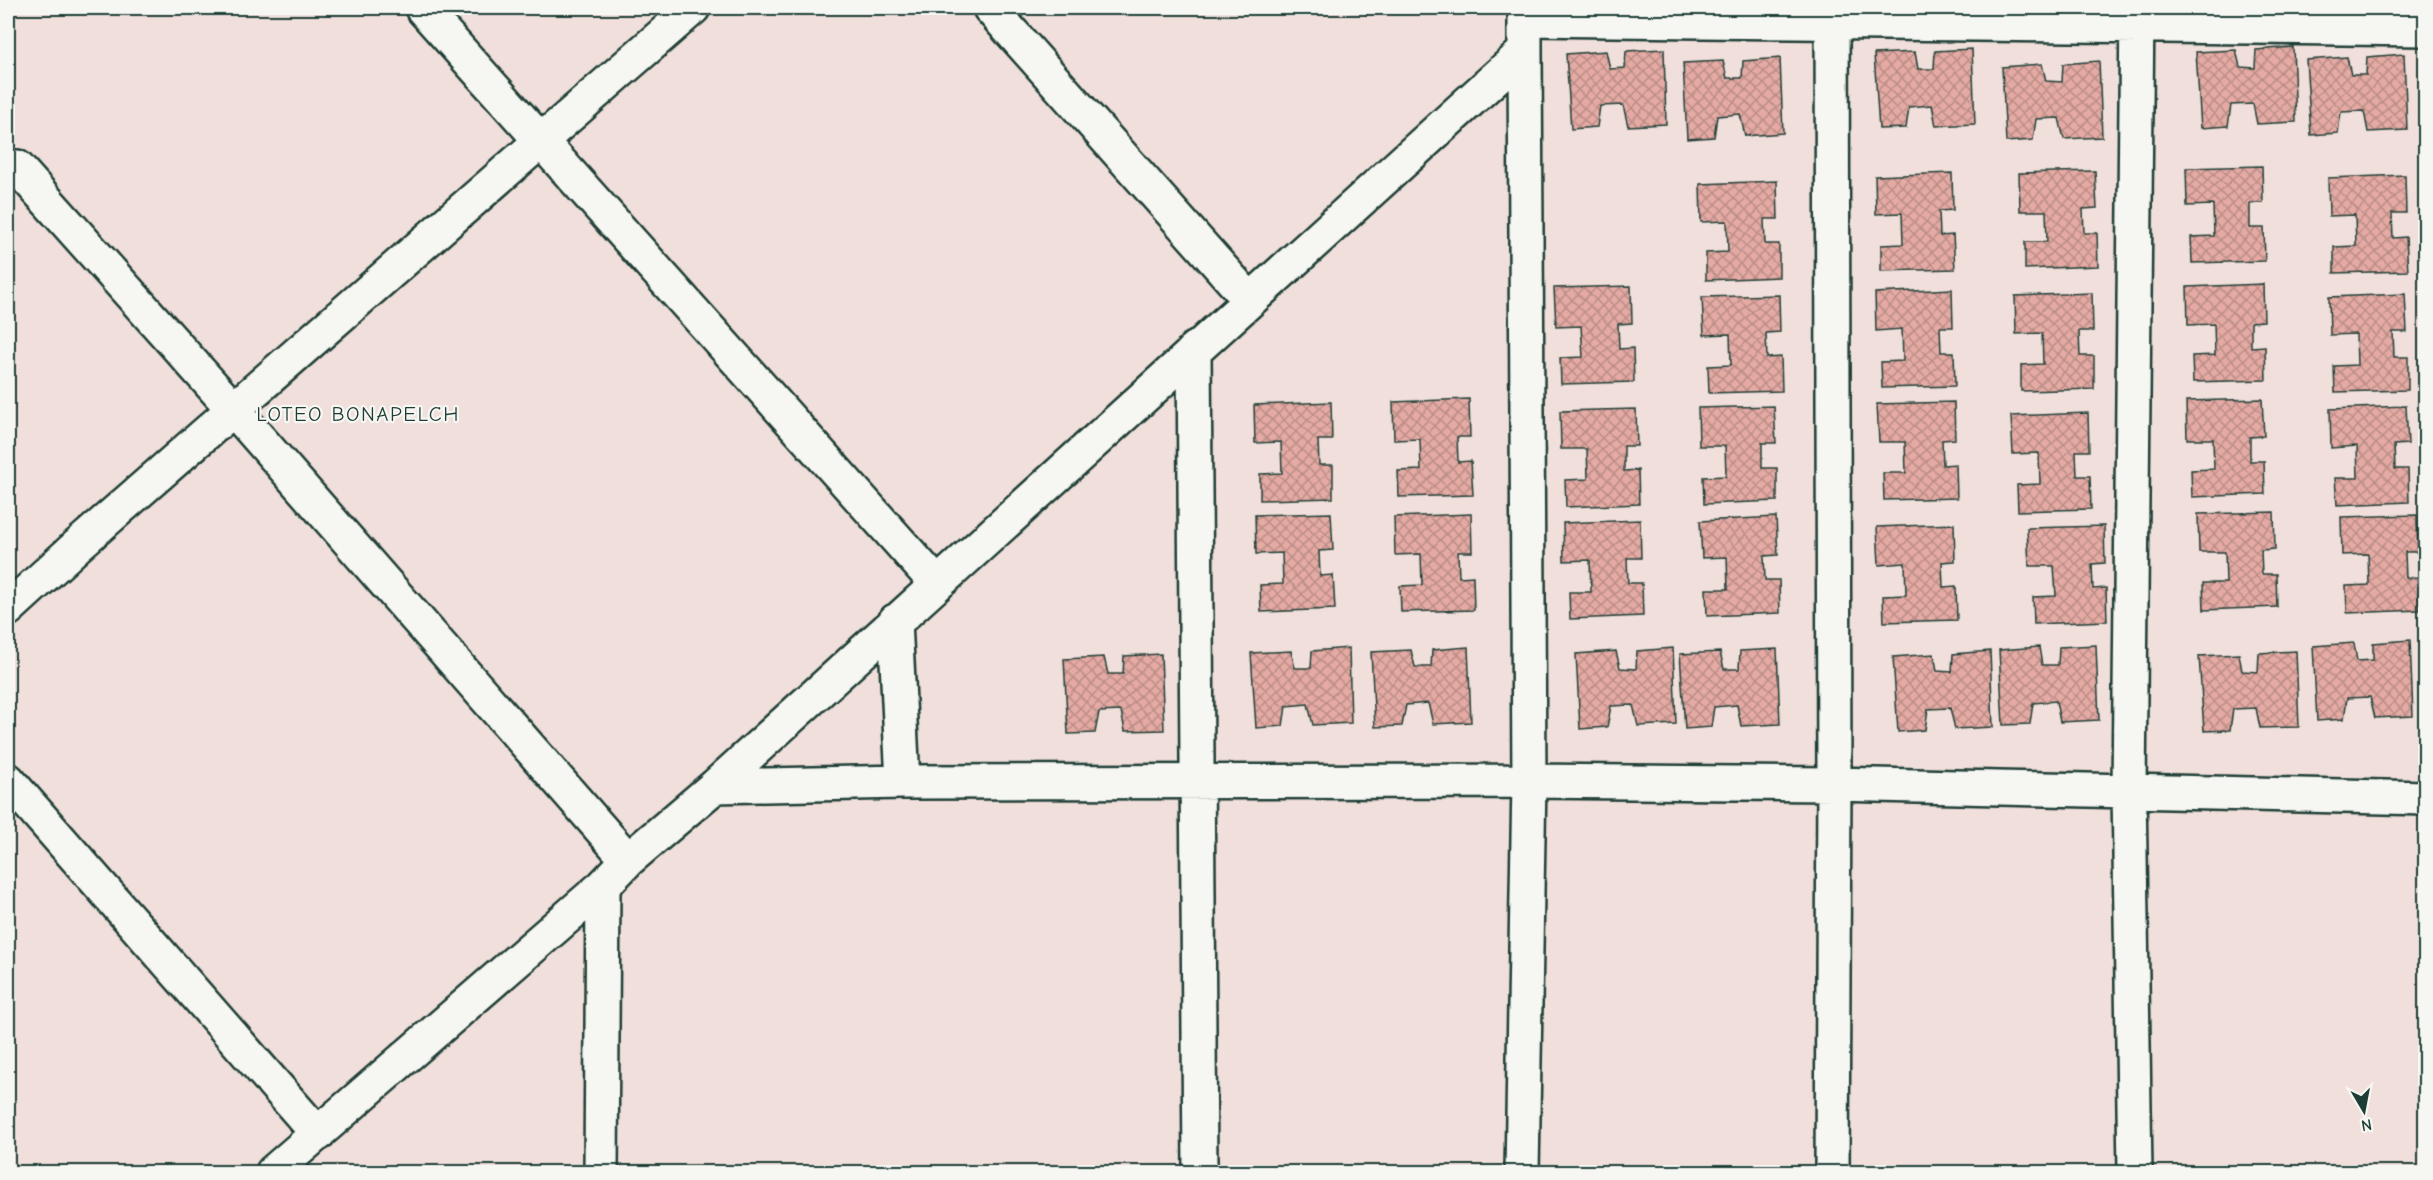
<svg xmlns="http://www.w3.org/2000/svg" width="2433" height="1180" font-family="'Comic Neue',sans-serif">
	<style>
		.building { fill: url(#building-cross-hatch); stroke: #1f3d34; stroke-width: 1.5 }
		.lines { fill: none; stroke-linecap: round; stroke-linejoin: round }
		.street-casing { stroke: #1f3d34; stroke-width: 38 }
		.street { stroke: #f6f6f2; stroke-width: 33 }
		.labels { text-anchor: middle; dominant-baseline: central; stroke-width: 4.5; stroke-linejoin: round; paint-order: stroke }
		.neighbourhood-label { font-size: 21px; letter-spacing: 1.5px; fill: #1f3d34; stroke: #f6f6f2 }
	</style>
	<defs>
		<pattern id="building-cross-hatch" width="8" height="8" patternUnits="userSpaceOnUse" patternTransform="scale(1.5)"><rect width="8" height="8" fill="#e5aaa4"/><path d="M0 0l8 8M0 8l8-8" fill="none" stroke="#b98c86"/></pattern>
	</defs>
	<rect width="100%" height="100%" fill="#f1dfdb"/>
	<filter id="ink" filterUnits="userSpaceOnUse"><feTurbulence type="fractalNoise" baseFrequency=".0167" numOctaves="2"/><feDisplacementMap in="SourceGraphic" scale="12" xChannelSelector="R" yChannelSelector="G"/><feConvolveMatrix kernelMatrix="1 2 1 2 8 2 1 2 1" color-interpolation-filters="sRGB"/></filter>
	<g filter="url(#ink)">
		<!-- building -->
		<path class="building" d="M2293,47L2296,122L2257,124L2253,104L2231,105L2228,126L2201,128L2196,52L2236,50L2240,67L2255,68L2256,50Z
			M1664,49L1666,124L1628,126L1623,105L1600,106L1597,127L1571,129L1566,54L1606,51L1610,69L1625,68L1626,51Z
			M1972,49L1975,124L1936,126L1932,105L1909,107L1906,128L1879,129L1874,54L1915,52L1918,69H1934L1935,51Z
			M2404,54L2407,130L2368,132L2364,111L2341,112L2338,133L2311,135L2306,60L2347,57L2351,75H2366L2367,57Z
			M1780,58L1783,133L1745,136L1740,114L1717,116L1714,137L1687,139L1683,63L1723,61L1727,78H1742L1743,61Z
			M2099,61L2102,137L2064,139L2059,118L2036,119L2033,140L2006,142L2002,67L2042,64L2046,81L2062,82L2063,64Z
			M2262,166L2263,203H2250V228H2264L2265,261L2192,263L2191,237L2214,236L2213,205L2187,206L2186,168Z
			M2095,171L2097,208L2083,209L2084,233H2097L2098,266L2025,269V242H2047L2046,211H2020L2019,173Z
			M1952,173L1953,210L1939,211L1940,236L1953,235L1955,269L1881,271V245L1903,244L1902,213L1876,214L1875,176Z
			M2405,175L2406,213H2392L2393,238L2406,237L2408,271L2334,273V247L2356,246L2355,215L2329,216L2328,178Z
			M1777,181L1778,219H1764L1765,244H1779V277L1706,280V253L1728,252L1727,221L1701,222L1700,184Z
			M2263,284L2264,321L2251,322V347L2265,346L2266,380L2193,382L2192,356L2215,355L2214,324L2188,325L2187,287Z
			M1631,286L1632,323L1618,324L1619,349L1633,348L1634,382L1561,384L1560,358L1583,357L1581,326L1556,327L1554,288Z
			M1952,289L1953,327H1940L1941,352H1954L1955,386L1882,388L1881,362L1903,361L1902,329L1876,331L1875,293Z
			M2092,293L2093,331H2079L2080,356H2094V389L2021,391V365L2043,364L2042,333L2016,334L2015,296Z
			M2405,294L2407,332H2393L2394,357H2408V390L2335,392L2334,366L2357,365L2356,334L2330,335L2329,297Z
			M1779,295L1780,332L1766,333L1767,358L1781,357L1782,391L1709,393L1708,366L1731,365L1730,334L1704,335L1702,297Z
			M1469,399L1470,437H1457L1458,462L1471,461L1473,495L1399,497L1398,471L1421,470L1420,439L1394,440L1393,402Z
			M2262,399L2264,436L2250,437V461H2264L2265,494L2192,497L2191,470L2214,469L2213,439H2187L2186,401Z
			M1331,402L1332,440H1318L1319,465H1333V498L1260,500V474L1282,473L1281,442L1255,443L1254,405Z
			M1954,402L1955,439L1942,440L1943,465L1956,464L1957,498L1884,500L1883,473H1906L1905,442H1879L1877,404Z
			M1774,406L1776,443H1762V468H1777V501L1704,504L1703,477L1726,476L1725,446H1699L1698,408Z
			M2406,406L2408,444L2394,445L2395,469H2408L2409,502L2337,505L2335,478H2358L2357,446L2331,448L2330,409Z
			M1636,409L1637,446H1624V471L1638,470L1639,504L1566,507L1565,480L1588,479L1587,449H1561L1560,411Z
			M2088,413L2089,451H2076L2077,476H2090L2091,509L2018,511L2017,485L2040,484L2039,453L2013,454L2011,416Z
			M2274,512L2275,549L2261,550L2262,574H2276L2277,607L2204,610L2203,583H2226L2225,552H2199L2198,514Z
			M1331,513L1333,550L1319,551L1320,576L1333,575L1335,609L1261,612L1260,585L1283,584L1282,553L1256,554L1255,515Z
			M1471,514L1472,552H1458L1459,577L1473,576L1474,610L1401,612L1400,586L1422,585L1421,554L1395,555L1394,517Z
			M2417,515L2418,552H2405L2406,578L2419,577L2420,610L2347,613L2346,586L2369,585L2368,554L2342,555L2341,517Z
			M1776,517L1778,555L1764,556L1765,580H1779L1780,613L1707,616L1706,589H1728L1727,557L1702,558L1700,521Z
			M1640,520L1641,558H1627L1628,583H1642L1643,616L1570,619L1569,592H1591L1590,560L1564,561L1563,523Z
			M1954,524L1955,561L1942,562L1943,587L1956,586L1957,620L1884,622L1883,596L1906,595L1905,563L1879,565L1877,527Z
			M2104,526L2105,563L2092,564L2093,589L2106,588L2107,621L2034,624L2033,597L2056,596L2054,566H2029L2027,528Z
			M2410,640L2413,716L2375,718L2370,697L2347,698L2344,719L2317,721L2313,646L2354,643L2357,661L2373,660V643Z
			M2096,645L2099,720L2060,722L2056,701L2033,703L2030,724L2003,725L1999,650L2039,647L2042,665H2058L2059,647Z
			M1468,647L1471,722L1433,724L1428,703L1406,705L1402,726L1375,727L1371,652L1411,650L1415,667H1431L1432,650Z
			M1349,648L1351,723L1313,725L1308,704L1286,706L1283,726L1256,728L1251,653L1291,651L1295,668H1311L1312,651Z
			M1673,648L1676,724L1638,726L1633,705L1611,706L1607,727L1580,729L1576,654L1616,651L1620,668L1636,669L1637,651Z
			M1777,649L1780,724L1741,726L1737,705L1714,707L1711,727L1685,729L1680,654L1720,652L1724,669H1739L1740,651Z
			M1990,651L1993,727L1955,729L1950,708L1928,709L1925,730L1898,732L1893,657L1934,654L1937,671L1952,672L1953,654Z
			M2296,651L2299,727L2260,728L2256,708L2233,709L2230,730L2204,731L2199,656L2239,654L2242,671L2258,672L2259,653Z
			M1161,654L1164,730L1125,731L1121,711L1099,712L1095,733L1068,734L1064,659L1104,657L1108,674H1123L1124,656Z"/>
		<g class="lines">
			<defs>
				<path id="street" d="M422,8L937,584
					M990,8L1249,299
					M1832,8L1834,784L1832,1172
					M1525,19L2426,29
					M17,167L234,410L628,860
					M1194,349L1200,1172
					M8,609L78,545L693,8
					M895,621L903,782
					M8,780L318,1134
					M715,786L903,782L1529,781L1834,784L2426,798
					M273,1172L603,886L628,860L715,786L1525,51V8
					M601,1172L603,886
					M1522,1172L1529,781L1525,51
					M2135,1172L2129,790L2137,8"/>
			</defs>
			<!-- street casing -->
			<use href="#street" class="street-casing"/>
			<!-- street -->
			<use href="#street" class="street"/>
		</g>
	</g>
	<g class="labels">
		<!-- neighbourhood labels -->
		<g class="neighbourhood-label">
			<text x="358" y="414">LOTEO BONAPELCH</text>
		</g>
	</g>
	<!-- margin -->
	<rect width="2433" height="1180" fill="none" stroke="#f6f6f2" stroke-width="30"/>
	<rect x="15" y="15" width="2403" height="1150" fill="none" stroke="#1f3d34" stroke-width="2" filter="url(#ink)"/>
	<!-- north arrow -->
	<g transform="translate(2364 1111) rotate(170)" stroke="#f6f6f2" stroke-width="4.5" paint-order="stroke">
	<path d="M0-4.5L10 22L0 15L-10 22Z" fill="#1f3d34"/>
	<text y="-9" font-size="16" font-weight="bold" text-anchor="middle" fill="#1f3d34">N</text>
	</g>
</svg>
